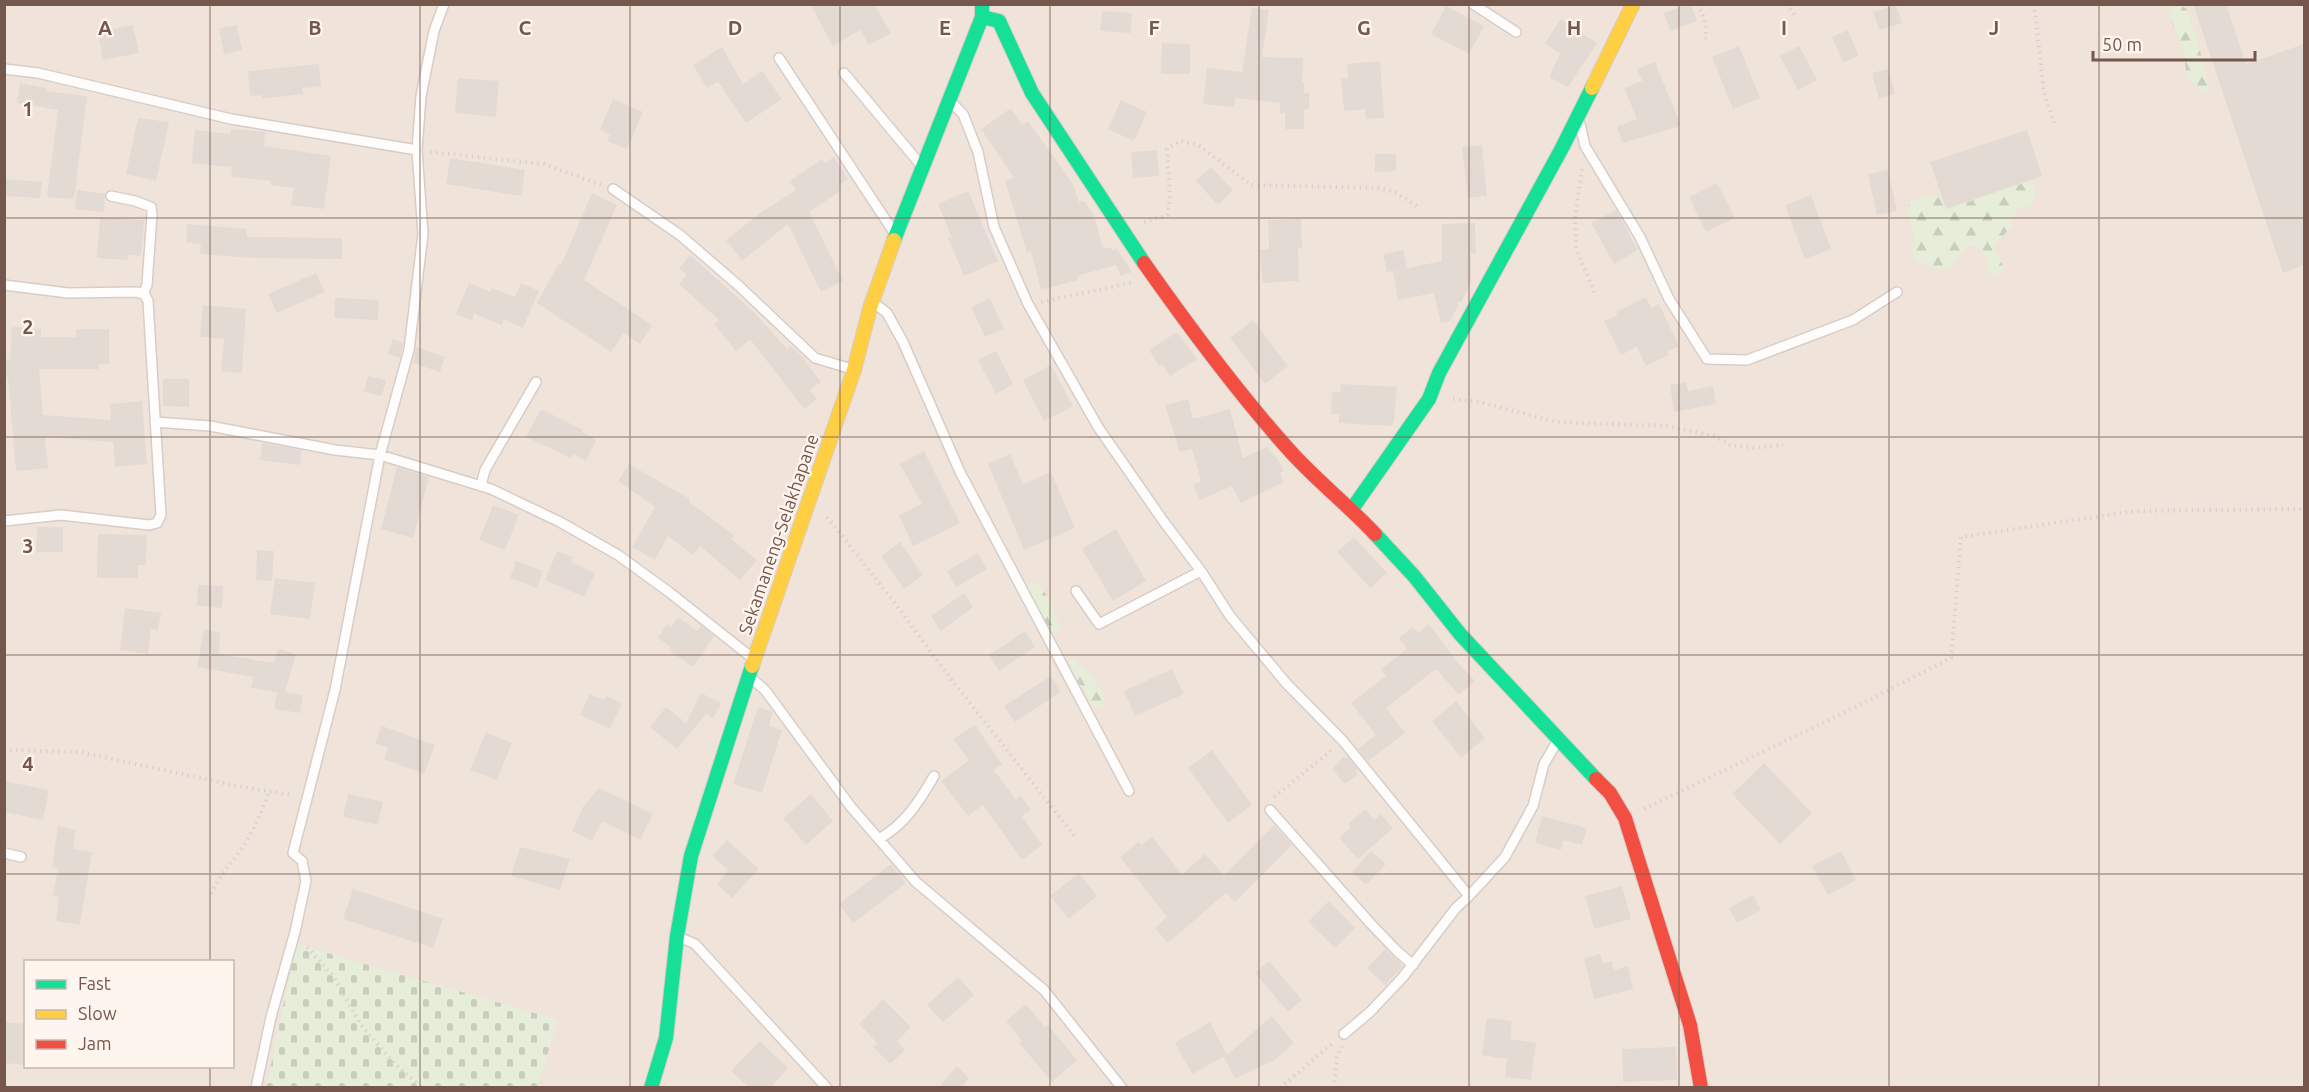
<svg xmlns="http://www.w3.org/2000/svg" width="2309" height="1092" font-family="Ubuntu,sans-serif">
	<style>
		.residential { fill: #f0e4da; fill-rule: evenodd }
		.forest { fill: url(#forest-firs) }
		.cemetery { fill: url(#cemetery-stones) }
		.building { fill: #e4dad4 }
		.lines { fill: none; stroke-linecap: round; stroke-linejoin: round }
		.lane-casing { stroke: #d6cdc9; stroke-width: 12 }
		.fast-casing { stroke: #d7cdc8; stroke-width: 16 }
		.slow-casing { stroke: #d7cdc8; stroke-width: 16 }
		.jam-casing { stroke: #d7cdc8; stroke-width: 16 }
		.path { stroke: #dad1ce; stroke-width: 4; stroke-dasharray: 1.5 4.5; stroke-linecap: butt }
		.lane { stroke: #fefdfc; stroke-width: 9 }
		.fast { stroke: #16e098; stroke-width: 14 }
		.slow { stroke: #ffcf43; stroke-width: 14 }
		.jam { stroke: #f24e42; stroke-width: 14 }
		.grid { fill: none; stroke: #75574d; stroke-width: 1.5; stroke-opacity: 0.55 }
		.labels { text-anchor: middle; dominant-baseline: central; stroke-width: 4.5; stroke-linejoin: round; paint-order: stroke }
		.street-label { font-size: 18px; fill: #75574d; stroke: #fef6ee }
		.grid-label { font-size: 20px; text-anchor: middle; font-weight: bold; fill: #75574d; stroke: #fef6ee; stroke-width: 4.5; stroke-linejoin: round; paint-order: stroke }
	</style>
	<defs>
		<pattern id="forest-firs" width="22" height="20" patternUnits="userSpaceOnUse" patternTransform="scale(1.5)"><rect width="22" height="20" fill="#e6edd8"/><path d="M5 1l3.5 6h-7zM16 11l3.5 6h-7z" fill="#c9cdbb"/></pattern>
		<pattern id="cemetery-stones" width="16" height="16" patternUnits="userSpaceOnUse" patternTransform="scale(1.5)"><rect width="16" height="16" fill="#e6edd8"/><path d="M2 7V4a2 2 0 0 1 4 0v3zM10 15v-3a2 2 0 0 1 4 0v3z" fill="#c9cdbb"/></pattern>
	</defs>
	<rect width="100%" height="100%" fill="#f7f2ec"/>
	<!-- residential -->
	<path class="residential" d="M5,5H2304V1087L5,1088ZM26,962H232V1066H26Z"/>
	<!-- forest -->
	<path class="forest" d="M2176,5L2186,8L2198,42L2209,87L2203,93L2187,77L2183,50L2168,12Z
		M2029,181C2038,191 2036,195 2030,207H2020L2013,217L2011,227L1993,246L2004,268L1997,275L1989,273L1987,260L1979,246H1966L1949,269L1929,267L1912,256L1914,237L1907,210L1911,200L1941,194L1947,209Z
		M1031,582C1047,585 1057,616 1060,631L1053,634L1045,627L1042,615L1027,592Z
		M1069,657L1092,675L1097,686L1105,694L1101,707H1093L1083,687L1072,677Z"/>
	<!-- cemetery -->
	<path class="cemetery" d="M296,944L558,1020L537,1087L266,1088Z"/>
	<!-- building -->
	<path class="building" d="M810,4H874L891,33L869,45L860,30L833,46Z
		M1688,4H1691L1697,21L1670,31L1664,13Z
		M2193,4H2226L2246,64L2304,44V265L2283,273Z
		M1896,5L1902,23L1879,30L1873,12Z
		M1446,6L1484,26L1469,54L1431,34Z
		M1252,7L1269,10L1262,57L1303,58L1302,82H1304V93H1309V109H1304V129H1285V113H1280V103L1235,98L1234,107L1203,104L1207,68L1242,72Z
		M1102,11L1132,13L1131,33L1100,31Z
		M1561,19L1597,43L1568,87L1549,77L1560,54L1545,43Z
		M133,25L139,53L103,60L98,32Z
		M237,25L242,50L224,54L219,28Z
		M1848,30L1859,56L1843,62L1832,37Z
		M1162,43L1190,44V74H1161Z
		M1739,46L1760,98L1733,109L1712,57Z
		M1799,46L1817,80L1798,90L1780,56Z
		M722,47L743,84L762,71L782,99L746,123L718,82L707,88L693,65Z
		M1380,61L1384,118L1366,119L1365,109L1344,111L1341,79L1348,78L1347,64Z
		M1655,62L1681,126L1622,143L1617,126L1637,119L1624,88L1642,81L1637,69Z
		M319,64L321,86L302,88L303,94L262,99V95L250,96L248,71Z
		M1888,69L1895,94L1879,99L1872,73Z
		M458,78L499,81L496,117L455,113Z
		M20,83L47,88L46,91L87,96L74,199L47,197L58,110L17,103Z
		M613,99L643,112L627,149L607,141L610,135L600,130Z
		M1121,100L1147,112L1134,141L1108,129Z
		M1011,108L1022,125L1028,121L1073,184L1079,202L1084,201L1095,217L1103,249L1111,247L1112,251L1117,249L1132,272L1121,276L1116,265L1077,276L1078,280L1041,290L1031,251L1027,253L1005,181L1014,178L981,129Z
		M138,118L169,122L156,181L126,174Z
		M231,129L265,132L264,146L331,156L324,209L291,205L294,188L271,185V181L231,177L232,167L192,163L195,130L230,134Z
		M2027,130L2042,176L1946,209L1930,162Z
		M1482,145L1487,196L1468,198L1462,147Z
		M1157,150L1159,176L1133,178L1131,152Z
		M1375,154H1396V171L1375,172Z
		M834,157L848,179L839,185L842,190L809,212L843,281L821,292L788,224L742,261L726,240L759,214L796,190L790,181L822,159L825,163Z
		M450,158L525,170L521,196L446,184Z
		M1211,167L1233,190L1218,205L1196,181Z
		M1888,170L1897,211L1877,215L1868,174Z
		M4,179L42,182L40,198L4,196Z
		M1717,183L1735,218L1706,232L1689,197Z
		M77,190L105,194L104,212L75,209Z
		M968,191L998,261L964,276L948,238H952L938,204Z
		M592,193L617,205L584,280L652,325L640,344L624,333L611,352L537,303L559,263L561,265Z
		M1811,195L1831,249L1805,259L1785,205Z
		M1616,210L1638,250L1614,264L1591,223Z
		M100,217L144,220L141,256L128,255V260L97,258Z
		M1301,219L1302,248H1298L1299,281L1263,283L1259,249H1269L1268,220Z
		M1475,223L1476,253H1471V284L1461,302H1458V306L1450,321L1441,323L1434,293L1398,300L1393,271L1442,261V224Z
		M187,224L247,229V237L342,238V259L253,258L251,256V258L200,254L201,244L186,242Z
		M1403,250L1407,268L1387,272L1383,254Z
		M690,255L755,313L787,349L790,346L800,354L821,382L810,390L817,399L804,409L750,339L736,351L714,324L719,320L679,284L687,275L679,268Z
		M316,273L325,292L277,313L268,294Z
		M469,283L490,292L492,288L515,297L521,283L539,291L523,328L504,319L502,325L474,314L472,321L456,314Z
		M1646,297L1651,308L1659,304L1679,346L1668,351L1669,355L1646,366L1637,347L1621,355L1604,321L1618,315L1616,312Z
		M335,298L379,300L378,320L334,318Z
		M990,298L1004,329L985,337L971,307Z
		M203,305L246,309L242,373L221,371L224,339L200,337Z
		M1253,320L1288,366L1265,384L1230,338Z
		M12,327L41,329V337H76V329H109V364H99V369H39L43,415L111,420L110,404L142,401L147,464L115,467L113,442L45,437L48,468L16,471L8,377H4V359L10,360Z
		M1177,332L1197,359L1170,376L1162,364L1159,366L1149,350Z
		M393,339L403,343L400,358L388,354Z
		M416,347L445,357L440,372L413,363Z
		M996,351L1013,384L996,394L978,360Z
		M1051,365L1073,406L1044,421L1023,380Z
		M368,376L386,380L382,396L364,392Z
		M163,379H189V407L163,406Z
		M1686,382L1688,391L1713,386L1716,404L1674,412L1670,385Z
		M1341,384L1397,387L1394,422L1391,426L1339,423V414H1331L1332,392H1340Z
		M1188,399L1193,419L1230,409L1243,458L1267,447L1278,460L1284,471L1280,473L1284,482L1241,503L1232,486L1200,500L1193,485L1201,481L1192,449L1180,452L1165,405Z
		M541,409L583,430L582,432L596,440L586,461L573,454L571,458L526,437Z
		M262,443L302,450L300,465L260,460Z
		M924,451L960,523L913,546L899,515L922,504L900,464Z
		M1010,454L1023,484L1051,472L1075,528L1024,550L988,464Z
		M629,464L690,499L689,502L734,535L731,539L757,560L740,580L700,546L693,555L668,536L655,560L632,547L655,507L618,481Z
		M397,467L429,477L413,538L381,529Z
		M493,505L519,515L505,550L479,540Z
		M37,527H63V552H36Z
		M1116,529L1146,581L1113,601L1082,549Z
		M98,534L147,535L146,565H138V578H97Z
		M1354,537L1387,573L1370,588L1337,552Z
		M900,542L923,575L904,589L881,556Z
		M257,550L274,551L272,581L256,580Z
		M557,551L573,557L571,562L595,573L584,597L545,580Z
		M978,553L987,569L956,587L947,571Z
		M516,561L543,571L537,588L510,578Z
		M275,578L315,583L310,619L270,614Z
		M198,585L223,586L222,608L197,605Z
		M964,593L973,607L941,631L931,616Z
		M125,608L161,613L158,630L151,629L148,654L120,650Z
		M678,617L697,631L701,626L714,636L693,667L670,651L672,648L658,638L667,624L671,627Z
		M1429,624L1458,663L1475,681L1459,695L1436,669L1386,708L1405,733L1368,761L1358,749L1376,735L1351,703L1386,676L1381,669L1407,649L1399,638L1413,627L1418,633Z
		M204,629L220,633L219,654L274,663L278,649L296,654L285,692L303,695L300,713L274,709L277,692L251,688L253,677L197,667Z
		M1025,631L1035,647L999,671L989,655Z
		M1172,669L1184,694L1135,716L1124,691Z
		M1051,676L1061,692L1015,722L1004,706Z
		M701,693L721,703L713,718L706,714L677,749L650,727L666,707L686,723Z
		M590,694L604,700L606,696L622,703L610,729L580,715Z
		M1456,701L1485,738L1461,758L1432,721Z
		M758,707L773,712L769,726L782,730L762,793L733,784Z
		M975,725L1002,764L994,770L1016,800L1021,796L1031,810L1022,816L1042,845L1022,860L983,805L968,816L941,781L969,760L953,739Z
		M382,726L435,745L424,774L384,759L388,748L375,743Z
		M486,732L512,743L497,780L470,770Z
		M1212,750L1252,805L1228,823L1188,768Z
		M1344,756L1346,759L1348,757L1358,770L1356,771L1358,774L1345,784L1332,769Z
		M1764,763L1812,813L1780,844L1732,794Z
		M4,781L49,790L43,820L4,812Z
		M599,788L653,814L640,840L602,821L592,841L572,831L583,807Z
		M348,794L383,802L378,825L343,817Z
		M811,794L833,821L806,845L783,818Z
		M1365,809L1374,820L1381,814L1393,828L1358,859L1339,838L1351,827L1348,824Z
		M1542,816L1587,828L1582,845L1563,840L1561,850L1535,843Z
		M1274,825L1292,845L1235,902L1226,893L1168,943L1155,928L1167,917L1120,857L1138,842L1141,845L1152,837L1182,874L1205,854L1224,875Z
		M58,826L76,830L73,849L92,852L80,925L56,921L59,897L53,896L58,868L52,867Z
		M727,840L759,869L732,898L717,884L728,870L712,856Z
		M520,847L570,859L560,890L511,876Z
		M1371,851L1386,864L1366,885L1352,872Z
		M1841,851L1856,880L1828,895L1812,866Z
		M891,864L906,883L853,923L839,904Z
		M1079,873L1097,896L1069,919L1050,896Z
		M1622,886L1631,919L1594,929L1585,896Z
		M353,889L443,919L433,948L343,919Z
		M1753,895L1761,910L1737,923L1729,908Z
		M1329,901L1355,928L1335,948L1308,922Z
		M1385,949L1403,966L1385,985L1367,968Z
		M1600,954L1602,963L1612,961L1614,970L1628,966L1633,989L1594,999L1584,958Z
		M1269,961L1302,1000L1288,1012L1255,973Z
		M958,977L974,995L943,1022L927,1005Z
		M883,999L911,1027L897,1041L905,1050L890,1064L873,1047L877,1043L859,1024Z
		M1026,1004L1045,1027L1048,1025L1077,1060L1052,1082L1019,1043L1022,1041L1006,1021Z
		M1272,1016L1294,1043L1272,1062L1271,1061L1235,1079L1224,1057L1227,1055L1192,1074L1175,1043L1210,1022L1227,1055Z
		M1487,1018L1512,1021L1510,1039L1536,1043L1531,1080L1505,1077L1507,1059L1482,1055Z
		M4,1022L26,1024V1065L4,1063Z
		M760,1041L788,1068L770,1088H749L731,1071Z
		M1676,1047L1677,1080L1623,1082L1622,1049Z
		M957,1066L969,1078L961,1088H938Z"/>
	<g class="lines">
		<defs>
			<path id="lane" d="M1473,4L1516,32
				M779,58L893,231
				M4,69L38,73L231,119L417,150
				M844,73L920,164
				M952,103L963,114L978,152L994,227L1028,304L1098,427L1164,522L1201,571L1230,616L1286,683L1343,741L1469,896
				M1580,124L1585,146L1640,237L1669,299L1707,359L1747,360L1853,320L1897,292
				M613,189L680,235L739,286L815,358L852,369
				M111,196L135,201L151,207L152,214L147,285L143,294
				M4,285L68,293L137,292L145,295L148,301L161,515L157,523L149,525L61,515L4,521
				M874,303L887,313L903,342L960,472L1129,791
				M155,422L210,426L335,450L380,455L491,489L560,522L618,555L669,592L751,657
				M481,485L485,470L536,382
				M1076,591L1099,624L1201,571
				M750,677L765,690L851,807L916,882L1044,990L1122,1088
				M1270,810L1371,924L1397,951L1413,965
				M879,839C905,824 919,802 934,776
				M4,853L21,857
				M679,937L695,944L827,1088
				M1344,1034L1370,1012L1403,977L1456,908L1469,896L1505,857L1533,806L1544,764L1558,740
				M256,1088L271,1017L295,932L306,881L302,861L293,853L335,690L380,455L409,350L423,234L417,150L421,96L434,31L444,4"/>
			<path id="fast" d="M982,17L999,21L1032,93L1144,263
				M894,240L982,17V4
				M1352,509L1429,399L1439,373L1562,148L1592,88
				M1375,534L1414,576L1460,634L1596,779
				M651,1088L666,1038L677,936L691,856L752,666"/>
			<path id="slow" d="M1592,88L1633,4
				M752,666L854,370L870,308L894,240"/>
			<path id="jam" d="M1144,263C1189,327 1237,392 1290,451C1316,480 1348,505 1375,534
				M1596,779L1610,793L1625,818L1690,1025L1701,1088"/>
		</defs>
		<!-- lane casing -->
		<use href="#lane" class="lane-casing"/>
		<!-- fast casing -->
		<use href="#fast" class="fast-casing"/>
		<!-- slow casing -->
		<use href="#slow" class="slow-casing"/>
		<!-- jam casing -->
		<use href="#jam" class="jam-casing"/>
		<!-- path -->
		<path class="path" d="M1697,4C1706,19 1708,29 1704,44
			M1786,4L1795,15
			M2034,4L2044,92L2054,123
			M430,152L544,164L601,185
			M1582,169L1575,218L1576,248L1595,294
			M1144,222L1168,215L1170,195L1167,149L1180,141L1198,145L1251,185L1380,188L1396,193L1420,208
			M1041,302L1131,283
			M1453,399L1480,402L1557,422L1667,426L1714,436L1730,445L1754,448L1783,445
			M827,517L894,602L951,679L1076,838
			M4,750L80,752L242,787L293,795
			M1274,797L1333,749
			M1644,809L1839,715L1951,658L1961,537L2135,511L2304,509
			M211,894C219,876 231,863 243,847C254,830 262,811 269,792
			M307,947L333,976L361,1025L394,1063L422,1088
			M1280,1088L1334,1042
			M1334,1088L1337,1057L1342,1046"/>
		<!-- lane -->
		<use href="#lane" class="lane"/>
		<!-- fast -->
		<use href="#fast" class="fast"/>
		<!-- slow -->
		<use href="#slow" class="slow"/>
		<!-- jam -->
		<use href="#jam" class="jam"/>
	</g>
	<!-- grid -->
	<path class="grid" d="M210,4V962M420,4V1088M630,4V1088M840,4V1088M1050,4V1088M1259,4V1088M1469,4V1088M1679,4V1088M1889,4V1088M2099,4V1088M4,218H2304M4,437H2304M4,655H2304M4,874H2304M210,1066V1088"/>
	<g class="labels">
		<!-- street labels -->
		<g class="street-label">
			<text transform="translate(778 534) rotate(-71)">Sekamaneng-Selakhapane</text>
		</g>
	</g>
	<g class="grid-label">
		<text x="105" y="35">A</text>
		<text x="315" y="35">B</text>
		<text x="525" y="35">C</text>
		<text x="735" y="35">D</text>
		<text x="945" y="35">E</text>
		<text x="1154" y="35">F</text>
		<text x="1364" y="35">G</text>
		<text x="1574" y="35">H</text>
		<text x="1784" y="35">I</text>
		<text x="1994" y="35">J</text>
		<text x="28" y="116">1</text>
		<text x="28" y="334">2</text>
		<text x="28" y="553">3</text>
		<text x="28" y="771">4</text>
	</g>
	<!-- border -->
	<rect width="2309" height="1092" fill="none" stroke="#75574d" stroke-width="12"/>
	<!-- legend -->
	<rect x="24" y="960" width="210" height="108" fill="#fef6ee" stroke="#c7b6ae" stroke-width="1.5"/>
	<rect x="36" y="980" width="30" height="9" fill="#16e098" stroke="#c7b6ae" stroke-width="1.5"/>
	<text x="78" y="990" font-size="18" fill="#75574d">Fast</text>
	<rect x="36" y="1010" width="30" height="9" fill="#ffcf43" stroke="#c7b6ae" stroke-width="1.5"/>
	<text x="78" y="1020" font-size="18" fill="#75574d">Slow</text>
	<rect x="36" y="1040" width="30" height="9" fill="#f24e42" stroke="#c7b6ae" stroke-width="1.5"/>
	<text x="78" y="1050" font-size="18" fill="#75574d">Jam</text>
	<!-- scale -->
	<path d="M2093 51v9h162v-9" fill="none" stroke="#75574d" stroke-width="3"/>
	<text x="2102" y="51" font-size="18" fill="#75574d" stroke="#fef6ee" stroke-width="4.5" paint-order="stroke">50 m</text>
</svg>
